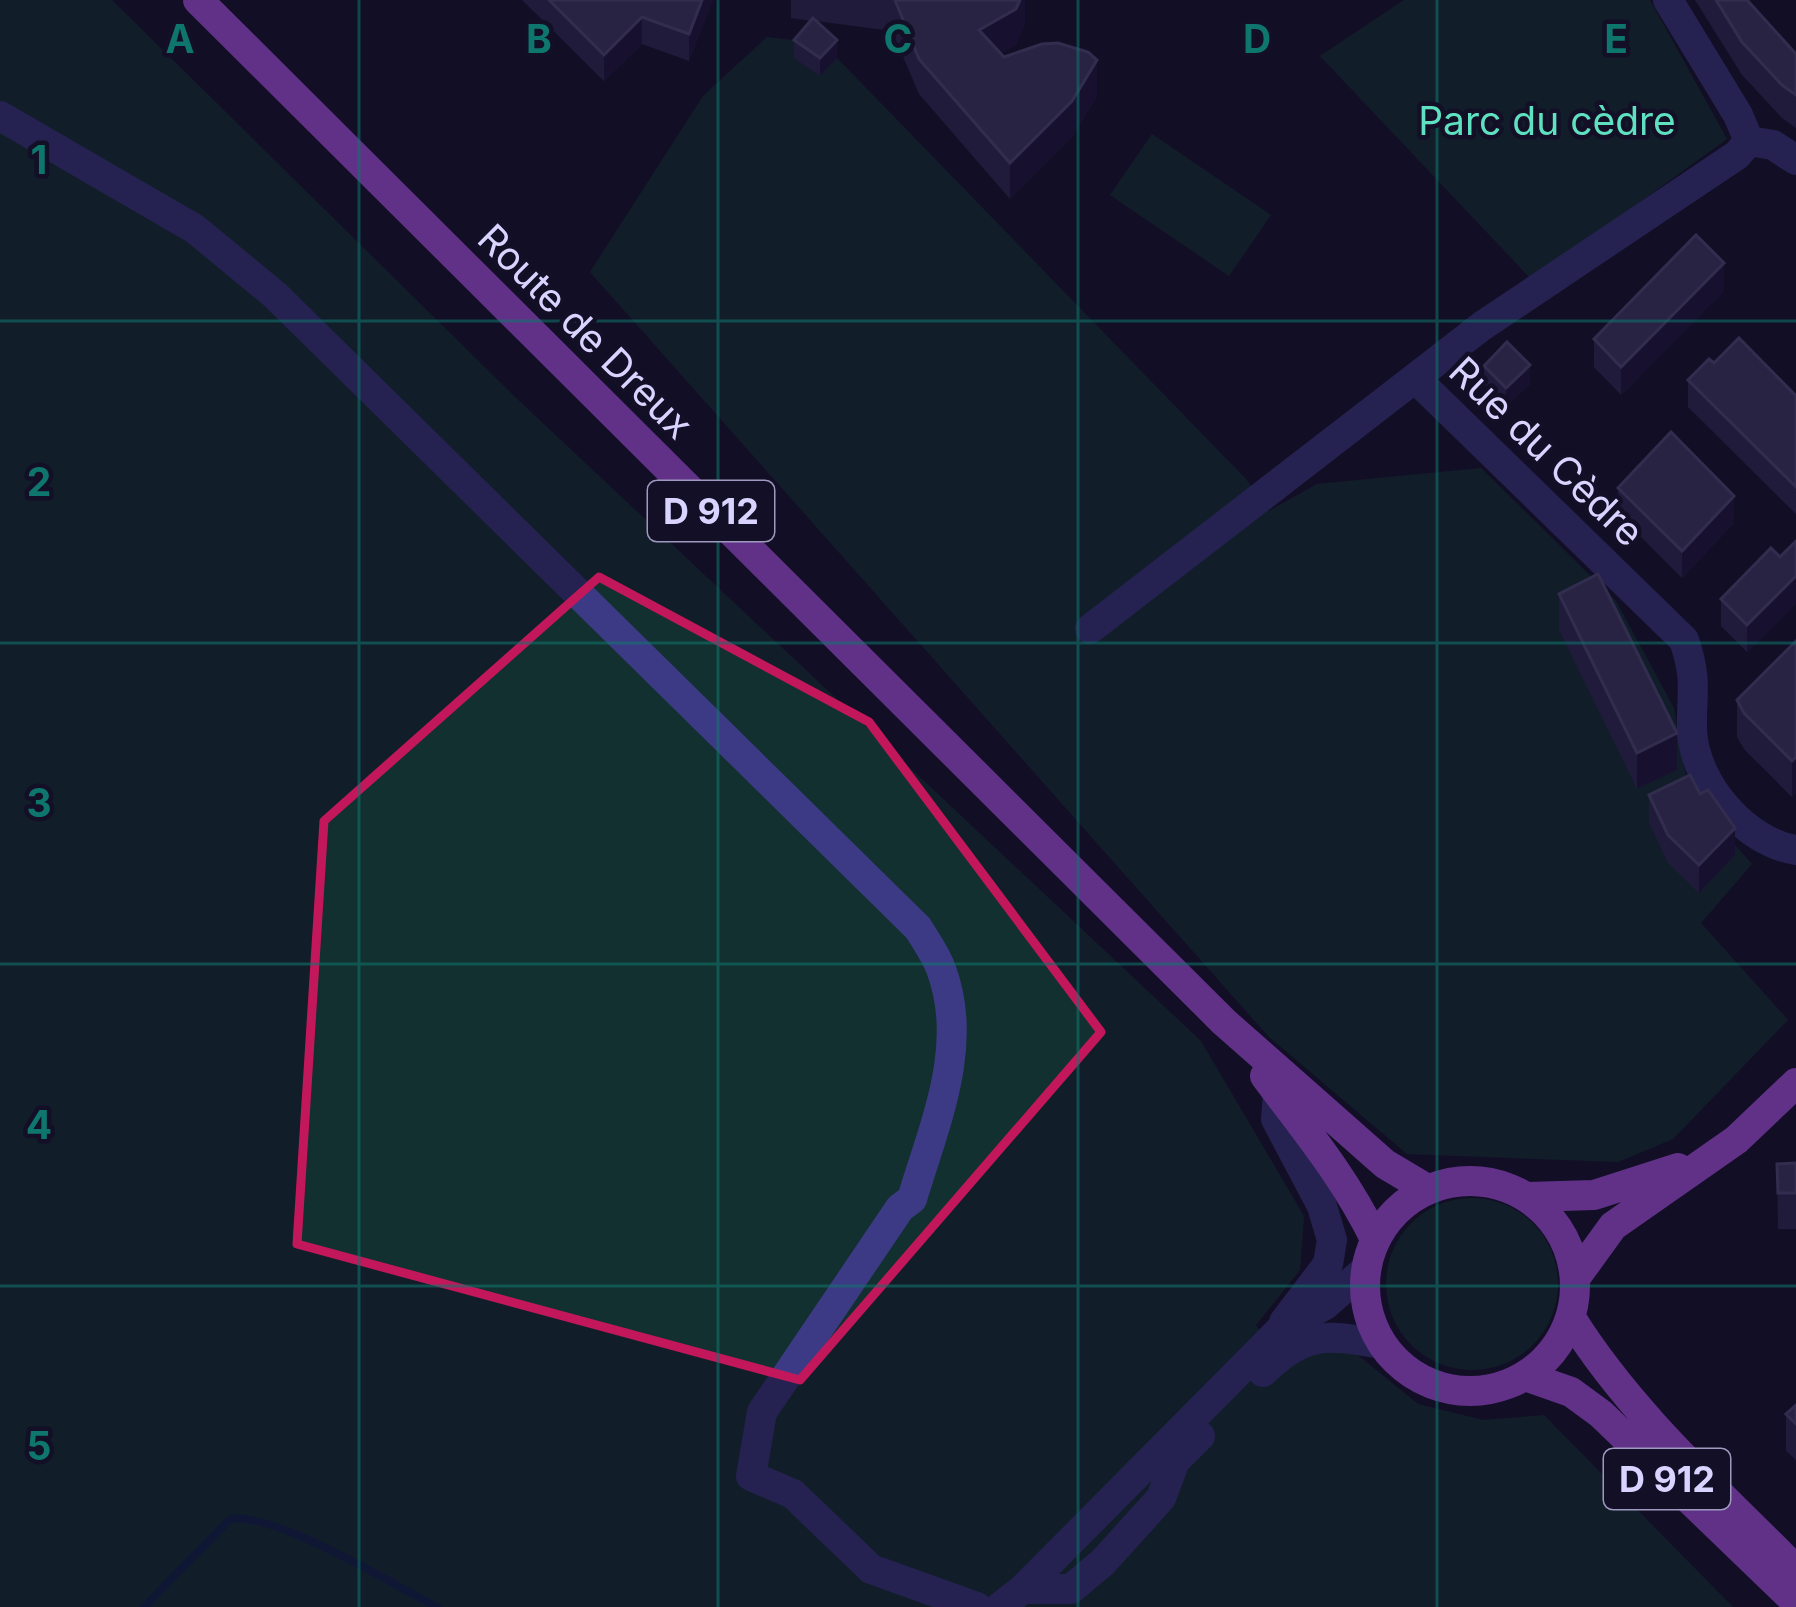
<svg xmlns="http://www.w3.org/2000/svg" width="1796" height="1607" font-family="Inter,sans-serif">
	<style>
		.green { fill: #12302f }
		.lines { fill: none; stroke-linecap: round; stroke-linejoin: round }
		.stream { stroke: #0c2248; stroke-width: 8 }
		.minor { stroke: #3d3a85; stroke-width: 30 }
		.major { stroke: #c25bff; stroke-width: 30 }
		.wall { fill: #312854 }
		.shaded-wall { fill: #1d163a }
		.building { fill: #433a66; stroke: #5a527e; stroke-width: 3 }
		.marked { fill: none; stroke: #c2185b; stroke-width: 9; stroke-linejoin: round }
		.grid { fill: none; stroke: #0f766e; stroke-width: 3; stroke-opacity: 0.55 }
		.labels { text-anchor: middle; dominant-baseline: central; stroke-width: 9; stroke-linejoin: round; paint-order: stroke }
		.shield { fill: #130f26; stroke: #9e99be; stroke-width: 3 }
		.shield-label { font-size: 36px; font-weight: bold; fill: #d9d4ff }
		.park-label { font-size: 39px; fill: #5fe0c0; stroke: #130f26 }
		.street-label { font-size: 39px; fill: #d9d4ff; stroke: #130f26 }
		.grid-label { font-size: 39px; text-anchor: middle; font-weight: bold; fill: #0f766e; stroke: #130f26; stroke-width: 9; stroke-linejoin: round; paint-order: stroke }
	</style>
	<rect width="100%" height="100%" fill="#130f26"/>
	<!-- green -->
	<path class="green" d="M0,0H112L514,396L1201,1041L1304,1216L1300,1270L1256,1325L1282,1362L1343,1343L1418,1404L1483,1420L1544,1415L1733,1607H0Z
		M1404,0H1650L1727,139L1532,280L1320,56Z
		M767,37L819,43L837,58L1246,479L1269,511L1317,484L1481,468L1616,601L1674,708L1689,794L1752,864L1701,923L1788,1020L1673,1139L1618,1162L1407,1154L1269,1037L590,272L703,96Z
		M1152,134L1271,215L1229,276L1110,195Z
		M1386 1284a86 86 0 1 1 172 0a86 86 0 1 1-172 0Z"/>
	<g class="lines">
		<!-- stream -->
		<path class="stream" d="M144,1607L229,1520C268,1508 396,1586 437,1607"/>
		<!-- minor -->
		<path class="minor" d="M1668,0L1738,115L1749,141
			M0,116L195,229L275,295L918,928C926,941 936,955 941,969C970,1046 934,1125 912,1199L900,1208L762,1412L751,1476L793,1494L871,1569L977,1607
			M1749,141L1737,155L1482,326L1415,378L1684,640C1698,682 1691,692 1692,731C1695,784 1745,842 1796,850
			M1749,141L1773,145L1796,160
			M1090,629L1415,378
			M1278,1094L1276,1119L1322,1206L1332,1240L1328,1264L1284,1322
			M1263,1372C1305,1330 1327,1335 1382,1344
			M1023,1589H1071L1103,1562L1161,1498L1175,1461L1200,1436
			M1000,1607L1023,1589L1282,1328L1325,1305L1364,1271"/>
		<!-- major -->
		<path class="major" d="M198,0L1224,1022L1385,1164L1427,1189
			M1265,1076C1306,1131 1344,1176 1375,1239
			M1365 1286a105 105 0 1 1 210 0a105 105 0 1 1-210 0Z
			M1528,1197L1594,1195L1678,1168
			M1576,1277L1613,1226L1736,1140L1796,1083
			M1571,1318C1630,1413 1718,1491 1796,1570
			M1525,1376L1571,1392L1601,1414L1796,1602"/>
	</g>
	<!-- wall -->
	<path class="wall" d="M522,0H713L689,61L642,44L604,81Z
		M791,0H1025V24L1016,45L1001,53L1004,57L1097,96L1072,137L1010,199L919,94L892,31L816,21L837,58L820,76L794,58V40L811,21L791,18Z
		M1695,0H1747L1796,54V128L1782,118L1742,75Z
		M1724,291L1621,395L1594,367V339Z
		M1714,363L1796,396V514L1688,407V380Z
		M1484,366L1530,384L1506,407L1484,384Z
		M1618,488L1734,523L1682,578L1618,514Z
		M1796,541V603L1747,652L1721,626V599L1780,557Z
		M1559,594L1677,770L1637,789L1559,630Z
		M1796,641V793L1792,797L1744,749L1737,737V700Z
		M1649,795L1735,855L1699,893L1668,863L1649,823Z
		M1796,1163V1229H1778L1777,1164Z
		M1796,1405V1460L1786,1451V1414Z"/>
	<!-- shaded-wall -->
	<path class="shaded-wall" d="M702,0H713L689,61V34Z
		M1020,0H1025V24L1016,45L979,66V30Z
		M642,17V44L604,81V55Z
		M837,40V58L820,76V58Z
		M1097,60V96L1072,137L1010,199V163Z
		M1724,263V291L1621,395V367Z
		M1530,365V384L1506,407V388Z
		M1734,496V523L1682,578V551Z
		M1796,576V603L1747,652V625Z
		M1677,733V770L1637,789V753Z
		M1796,757V793L1792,797V761Z
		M1735,828V855L1699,893V865Z"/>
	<!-- building -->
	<path class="building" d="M549,0H702L689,34L642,17L604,55Z
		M895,0H1020L1016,9L979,30L1004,57L1042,44L1058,43L1088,52L1097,60L1072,101L1010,163L919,59Z
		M1716,0H1747L1796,54V95L1782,85L1742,42Z
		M813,18L837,40L820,58L794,40Z
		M1696,235L1724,263L1621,367L1594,339Z
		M1739,338L1796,396V487L1688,380L1709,359L1714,363Z
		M1507,342L1530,365L1506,388L1484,366Z
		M1671,432L1734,496L1682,551L1618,488Z
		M1796,541V576L1747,625L1721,599L1771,548L1780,557Z
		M1598,574L1677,733L1637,753L1559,594Z
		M1796,641V757L1792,761L1744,713L1737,700Z
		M1690,775L1700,794L1708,790L1735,828L1699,865L1668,835L1649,795Z
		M1796,1163V1193H1778L1777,1164Z
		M1796,1405V1424L1786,1414Z"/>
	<!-- marked area -->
	<path d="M0 0H1796V1607H0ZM599,577L869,722L1101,1032L800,1380L297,1244L324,821Z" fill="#130f26" fill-opacity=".55" fill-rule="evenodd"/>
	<path class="marked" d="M599,577L869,722L1101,1032L800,1380L297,1244L324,821Z"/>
	<!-- grid -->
	<path class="grid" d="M359,0V1607M718,0V1607M1078,0V1607M1437,0V1607M0,321H1796M0,643H1796M0,964H1796M0,1286H1796"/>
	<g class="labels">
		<!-- shield labels -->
		<g class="shield">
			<rect x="648" y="481" width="126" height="60" rx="9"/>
			<rect x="1604" y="1449" width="126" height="60" rx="9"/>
		</g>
		<g class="shield-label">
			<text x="711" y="511">D 912</text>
			<text x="1667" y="1479">D 912</text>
		</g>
		<!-- park labels -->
		<g class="park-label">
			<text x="1547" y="120">Parc du cèdre</text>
		</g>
		<!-- street labels -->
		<g class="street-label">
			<text transform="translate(586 331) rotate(45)">Route de Dreux</text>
			<text transform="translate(1547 451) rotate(44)">Rue du Cèdre</text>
		</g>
	</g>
	<g class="grid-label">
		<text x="180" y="53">A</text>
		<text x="539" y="53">B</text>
		<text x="898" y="53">C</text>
		<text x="1257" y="53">D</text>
		<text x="1616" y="53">E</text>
		<text x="39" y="174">1</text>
		<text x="39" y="496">2</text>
		<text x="39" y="817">3</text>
		<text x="39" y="1139">4</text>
		<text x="39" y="1460">5</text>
	</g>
</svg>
